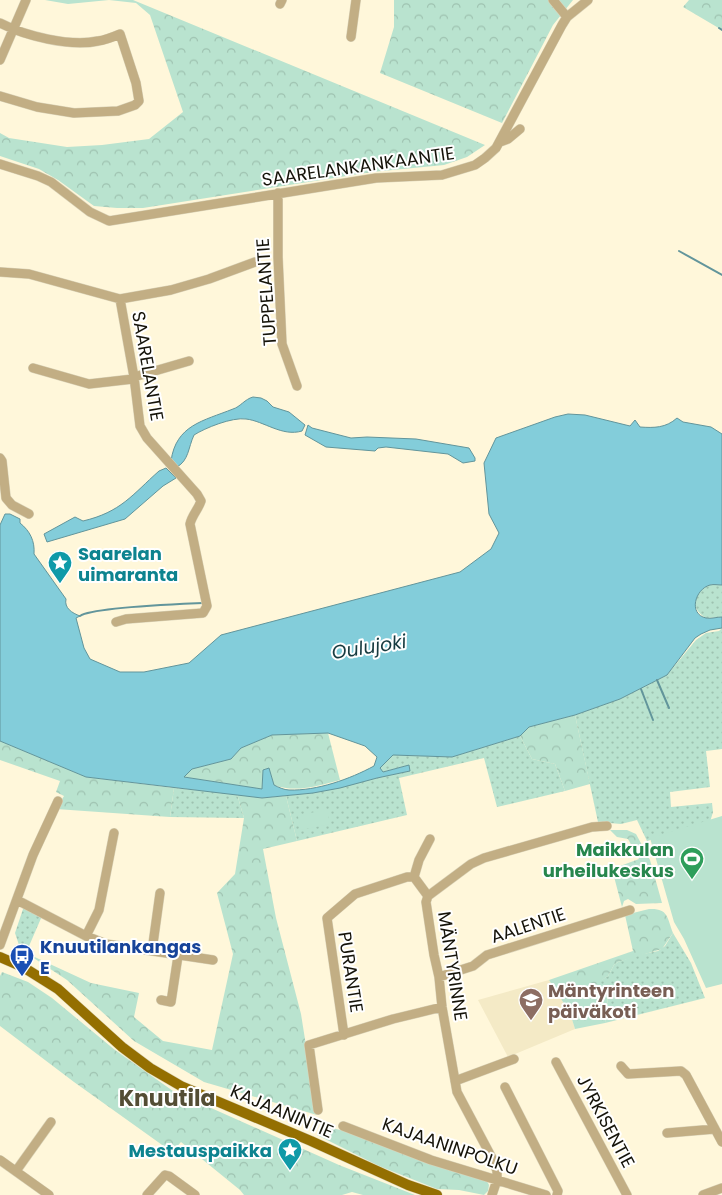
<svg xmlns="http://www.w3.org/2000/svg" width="722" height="1195" font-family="Poppins,sans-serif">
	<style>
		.built { fill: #f4eac6 }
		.green { fill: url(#green-dots) }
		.forest { fill: url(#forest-crowns) }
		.pitch { fill: #b9e3cf }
		.water { fill: #83cdda; stroke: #62959b; fill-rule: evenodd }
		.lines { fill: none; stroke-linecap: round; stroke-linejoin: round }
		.stream { stroke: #62959b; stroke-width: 2 }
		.minor-casing { stroke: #dad3b9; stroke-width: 10 }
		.major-casing { stroke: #dad3b9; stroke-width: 11 }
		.minor { stroke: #c2ae84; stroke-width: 9 }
		.major { stroke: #946f01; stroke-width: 10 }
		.labels { text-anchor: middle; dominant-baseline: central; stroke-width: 4; stroke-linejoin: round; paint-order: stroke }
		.street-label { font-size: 18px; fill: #151309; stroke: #fff }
		.culture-label { font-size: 18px; font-weight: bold; fill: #0d838f; stroke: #fff; text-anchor: start }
		.leisure-label { font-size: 18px; font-weight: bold; fill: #27864d; stroke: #fff; text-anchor: end }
		.transit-label { font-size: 18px; font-weight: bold; fill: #164399; stroke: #fff; text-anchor: start }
		.education-label { font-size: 18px; font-weight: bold; fill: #785e54; stroke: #fff; text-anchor: start }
		.water-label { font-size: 19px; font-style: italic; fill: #173b40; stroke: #fff }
		.district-label { font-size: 22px; font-weight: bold; fill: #534d34; stroke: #fff }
	</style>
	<defs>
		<pattern id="green-dots" width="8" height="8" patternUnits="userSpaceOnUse" patternTransform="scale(1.25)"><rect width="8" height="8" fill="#b9e3cf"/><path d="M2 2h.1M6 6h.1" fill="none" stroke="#9ec2b0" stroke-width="1.8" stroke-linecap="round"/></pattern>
		<pattern id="forest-crowns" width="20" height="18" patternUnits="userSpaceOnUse" patternTransform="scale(1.25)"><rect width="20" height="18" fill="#b9e3cf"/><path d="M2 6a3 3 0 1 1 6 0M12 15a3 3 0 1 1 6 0" fill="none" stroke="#9ec2b0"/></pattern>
	</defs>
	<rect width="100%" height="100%" fill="#fff7da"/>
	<!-- built -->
	<path class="built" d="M549,980L570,1013L575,1029L508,1057L478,1000Z"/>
	<!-- green -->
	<path class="green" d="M710,585H722V617L706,618C689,608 693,592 710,585Z
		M722,628V749L706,751L710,787L670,792L671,807L712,803L713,812L710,822L647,841L637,820L621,824L598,822L575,715L620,699L667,675L696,640L706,633L719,631Z
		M520,736L532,759L555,764L565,791L497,807L484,758L399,778L407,815L297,841L286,796C329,791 368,779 410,771L409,765L382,772L380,768L393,755L452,757Z
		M174,788L237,794L244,818L170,817Z
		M24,906L42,916L26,953L21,951L15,933Z
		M673,933L691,963L705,998L605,1023L608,997L598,994L596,983L608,976L614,965L618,962L638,955L658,951L665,946Z"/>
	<!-- forest -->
	<path class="forest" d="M45,0H133L485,145L467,157L444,165L372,172L143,208H117L94,206L58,180L39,169L0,156V133L9,138L67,147L102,145L149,139L183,112L150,15L136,3L109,0L68,4Z
		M394,0H573L553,25L502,123L380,73L394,27Z
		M689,0H722V30L683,7Z
		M575,715L590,784L565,791L555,764L532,759L520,736L529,727Z
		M328,733L340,780C318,786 296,793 274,785L269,768L263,770L262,789L184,777L192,769L231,759L241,748L272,735Z
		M0,741L86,777L174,788L170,817L56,809L64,796L56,792L60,781L0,760Z
		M237,794L262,798L286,796L297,841L263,849L276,918L301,1014L317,1115L204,1082L134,1041L67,980L26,953L91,983L139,993L134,1017L163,1041L212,1050L233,954L217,893L235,874L244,818Z
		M610,830H627L636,834L650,860L662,903L636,904L628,899L624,901L622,907L612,869L639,859L628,839L617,837Z
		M649,909C668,908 667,917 673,933L662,949L618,962L614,965L608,976L596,984L598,994L608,997L605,1023L575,1029L570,1013L549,980L633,951L625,915Z
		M2,972L28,982L52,998L115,1050L173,1091L339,1165L415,1195H363L352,1192L342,1195H244L240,1190L181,1142L172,1152L74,1082L0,1026V976Z
		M321,1128H332L357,1134L487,1181L489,1185L488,1191L484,1195L459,1190L437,1189L379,1166L317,1135Z"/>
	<!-- pitch -->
	<path class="pitch" d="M327,809L330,824L301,830L298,816Z
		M722,816V984L706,988L684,939L674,922L650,838Z"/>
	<!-- water -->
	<path class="water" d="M253,397L261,398L267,401L273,407L289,412L305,425L302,431C282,437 264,421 246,419C232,417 205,428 194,435C188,448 189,460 177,467L171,461C176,425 203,421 233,409C240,407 245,399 253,397Z
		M568,414L585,415L630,426L635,420L640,427C654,428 666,428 677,418L683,422L711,427L722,434V585C718,585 714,584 710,585C695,589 688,614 706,618C711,619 717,617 722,617V628L710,630L701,634L695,638L667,675L620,699L575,715L529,727L520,736L452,757L393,755L380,768L383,772L409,765L410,771L377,778L340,788L313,793L262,798L86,777L0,741V525L5,514H10L20,519V523C30,531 35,541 34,554L66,599C64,608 72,613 80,616L76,618L84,648L90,659L120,672H144L189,663L221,635L460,572L491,549L499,533L489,514L484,463L496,438L555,417ZM328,733L365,746L377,757L374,766C350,779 317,791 289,790C284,790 278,787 274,785L269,768L263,770L262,789L184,777L192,769L231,759L241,748L272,735Z
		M308,425L312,428L351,438L367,437L416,439L469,448L475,458V461L463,463L448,454L386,447L378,448L375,451L326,447L305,435Z
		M166,468L176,478L163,486L125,519L47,542L44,534L75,517L83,521C121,512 132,495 159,471Z"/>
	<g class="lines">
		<!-- stream -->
		<path class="stream" d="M719,28L722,30
			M679,251L722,275
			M80,616C93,607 181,604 203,603
			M657,680L669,708
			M641,689L653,720"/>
		<defs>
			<path id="minor" d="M553,0L567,17
				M280,4L282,0
				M0,23C25,36 70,47 98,41C106,40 113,37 120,34L136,83L139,101L135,105L118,111L74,113L37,107L0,96
				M351,37L356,0
				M0,60L26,0
				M500,142L508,139L520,129
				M0,164L38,176L51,182L90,212L109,221L376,178L442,175L475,165L485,158L496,148L562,25L567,17L588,0
				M278,193V257L282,344L297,386
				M0,272L29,274L120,299L171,290L209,279L255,262
				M33,368L89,384L133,379
				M134,377L189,361
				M0,458L2,461L6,498L12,505L29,514
				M116,622L126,619L203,613L207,606L190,524C192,515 198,510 201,501L197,494L147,438L140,426L134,377L120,299
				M414,877L419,860L430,839
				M17,900L86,936L106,944L213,960
				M86,936L99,910L114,833
				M0,945L33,855L58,801
				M152,951L160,893
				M439,977L473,966L487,955L630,910
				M161,1000L171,1002L178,956
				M344,1035L327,918L355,894L407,877H414L428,896
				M556,1062L627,1195
				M621,1066L628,1074L681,1071L686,1075L722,1142
				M455,1081L514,1059
				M505,1087L558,1191L557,1195
				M318,1110L309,1045L393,1019L442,1007
				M343,1126L431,1160L546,1195
				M667,1133L715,1129
				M0,1160L49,1195
				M16,1171L51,1122
				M147,1195L165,1175L169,1176L195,1195
				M492,1195L497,1180V1171L492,1158L457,1092L442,1007L439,977L434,955L426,902L428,896L471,864L484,858L592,827L607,826
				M703,1195L722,1188"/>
			<path id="major" d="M0,957L23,967L58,989L122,1047L150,1068L181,1086L311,1141L408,1185L437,1195"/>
		</defs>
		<!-- minor casing -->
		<use href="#minor" class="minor-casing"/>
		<!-- major casing -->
		<use href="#major" class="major-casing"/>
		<!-- minor -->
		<use href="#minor" class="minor"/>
		<!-- major -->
		<use href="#major" class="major"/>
	</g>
	<!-- icons -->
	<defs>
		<symbol id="sight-pin" viewBox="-11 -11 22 30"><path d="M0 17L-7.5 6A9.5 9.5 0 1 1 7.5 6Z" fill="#0f9aa8" stroke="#fff"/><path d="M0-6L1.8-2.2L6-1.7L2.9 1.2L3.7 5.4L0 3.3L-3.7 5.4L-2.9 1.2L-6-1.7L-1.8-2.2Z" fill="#fff"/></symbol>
		<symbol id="stadium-pin" viewBox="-11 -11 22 30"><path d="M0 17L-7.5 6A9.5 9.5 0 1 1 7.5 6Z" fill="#2e9e5b" stroke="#fff"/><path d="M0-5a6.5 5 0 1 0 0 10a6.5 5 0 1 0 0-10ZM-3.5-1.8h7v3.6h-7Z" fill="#fff"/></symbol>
		<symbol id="bus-pin" viewBox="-11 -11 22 30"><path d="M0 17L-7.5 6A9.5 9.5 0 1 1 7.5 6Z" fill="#1a4fb4" stroke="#fff"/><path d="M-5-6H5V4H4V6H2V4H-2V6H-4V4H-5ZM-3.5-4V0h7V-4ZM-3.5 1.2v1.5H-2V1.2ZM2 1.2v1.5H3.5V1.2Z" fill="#fff"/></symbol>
		<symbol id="school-pin" viewBox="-11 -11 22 30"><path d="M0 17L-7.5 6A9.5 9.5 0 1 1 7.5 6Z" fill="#8d6e63" stroke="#fff"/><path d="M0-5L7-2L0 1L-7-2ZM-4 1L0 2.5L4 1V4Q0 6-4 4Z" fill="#fff"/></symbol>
	</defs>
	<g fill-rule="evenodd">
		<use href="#sight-pin" x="46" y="549" width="28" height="38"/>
		<use href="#stadium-pin" x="678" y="845" width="28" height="38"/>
		<use href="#bus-pin" x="8" y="942" width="28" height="38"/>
		<use href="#school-pin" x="517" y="986" width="28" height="38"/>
		<use href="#sight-pin" x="276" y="1136" width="28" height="38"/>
	</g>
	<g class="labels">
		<!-- street labels -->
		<g class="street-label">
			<text transform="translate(358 166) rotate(-8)">SAARELANKANKAANTIE</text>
			<text transform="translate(266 292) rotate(-94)">TUPPELANTIE</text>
			<text transform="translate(148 366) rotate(80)">SAARELANTIE</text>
			<text transform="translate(528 925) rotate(-18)">AALENTIE</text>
			<text transform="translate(453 966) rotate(81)">MÄNTYRINNE</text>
			<text transform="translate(351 972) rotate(81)">PURANTIE</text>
			<text transform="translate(282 1111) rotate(23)">KAJAANINTIE</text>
			<text transform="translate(606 1121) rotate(62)">JYRKISENTIE</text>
			<text transform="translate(450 1146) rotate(19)">KAJAANINPOLKU</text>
		</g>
		<!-- culture labels -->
		<g class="culture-label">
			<text x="78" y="553">Saarelan<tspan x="78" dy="21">uimaranta</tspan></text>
			<text x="272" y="1150" text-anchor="end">Mestauspaikka</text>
		</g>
		<!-- leisure labels -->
		<g class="leisure-label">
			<text x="674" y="849">Maikkulan<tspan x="674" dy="21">urheilukeskus</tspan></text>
		</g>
		<!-- transit labels -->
		<g class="transit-label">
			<text x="40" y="946">Knuutilankangas<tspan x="40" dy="21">E</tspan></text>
		</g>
		<!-- education labels -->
		<g class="education-label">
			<text x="548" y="990">Mäntyrinteen<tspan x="548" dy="21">päiväkoti</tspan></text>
		</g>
		<!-- water labels -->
		<g class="water-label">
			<text transform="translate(369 647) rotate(-9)">Oulujoki</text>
		</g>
		<!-- district labels -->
		<g class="district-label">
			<text x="167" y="1098">Knuutila</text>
		</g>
	</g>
</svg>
